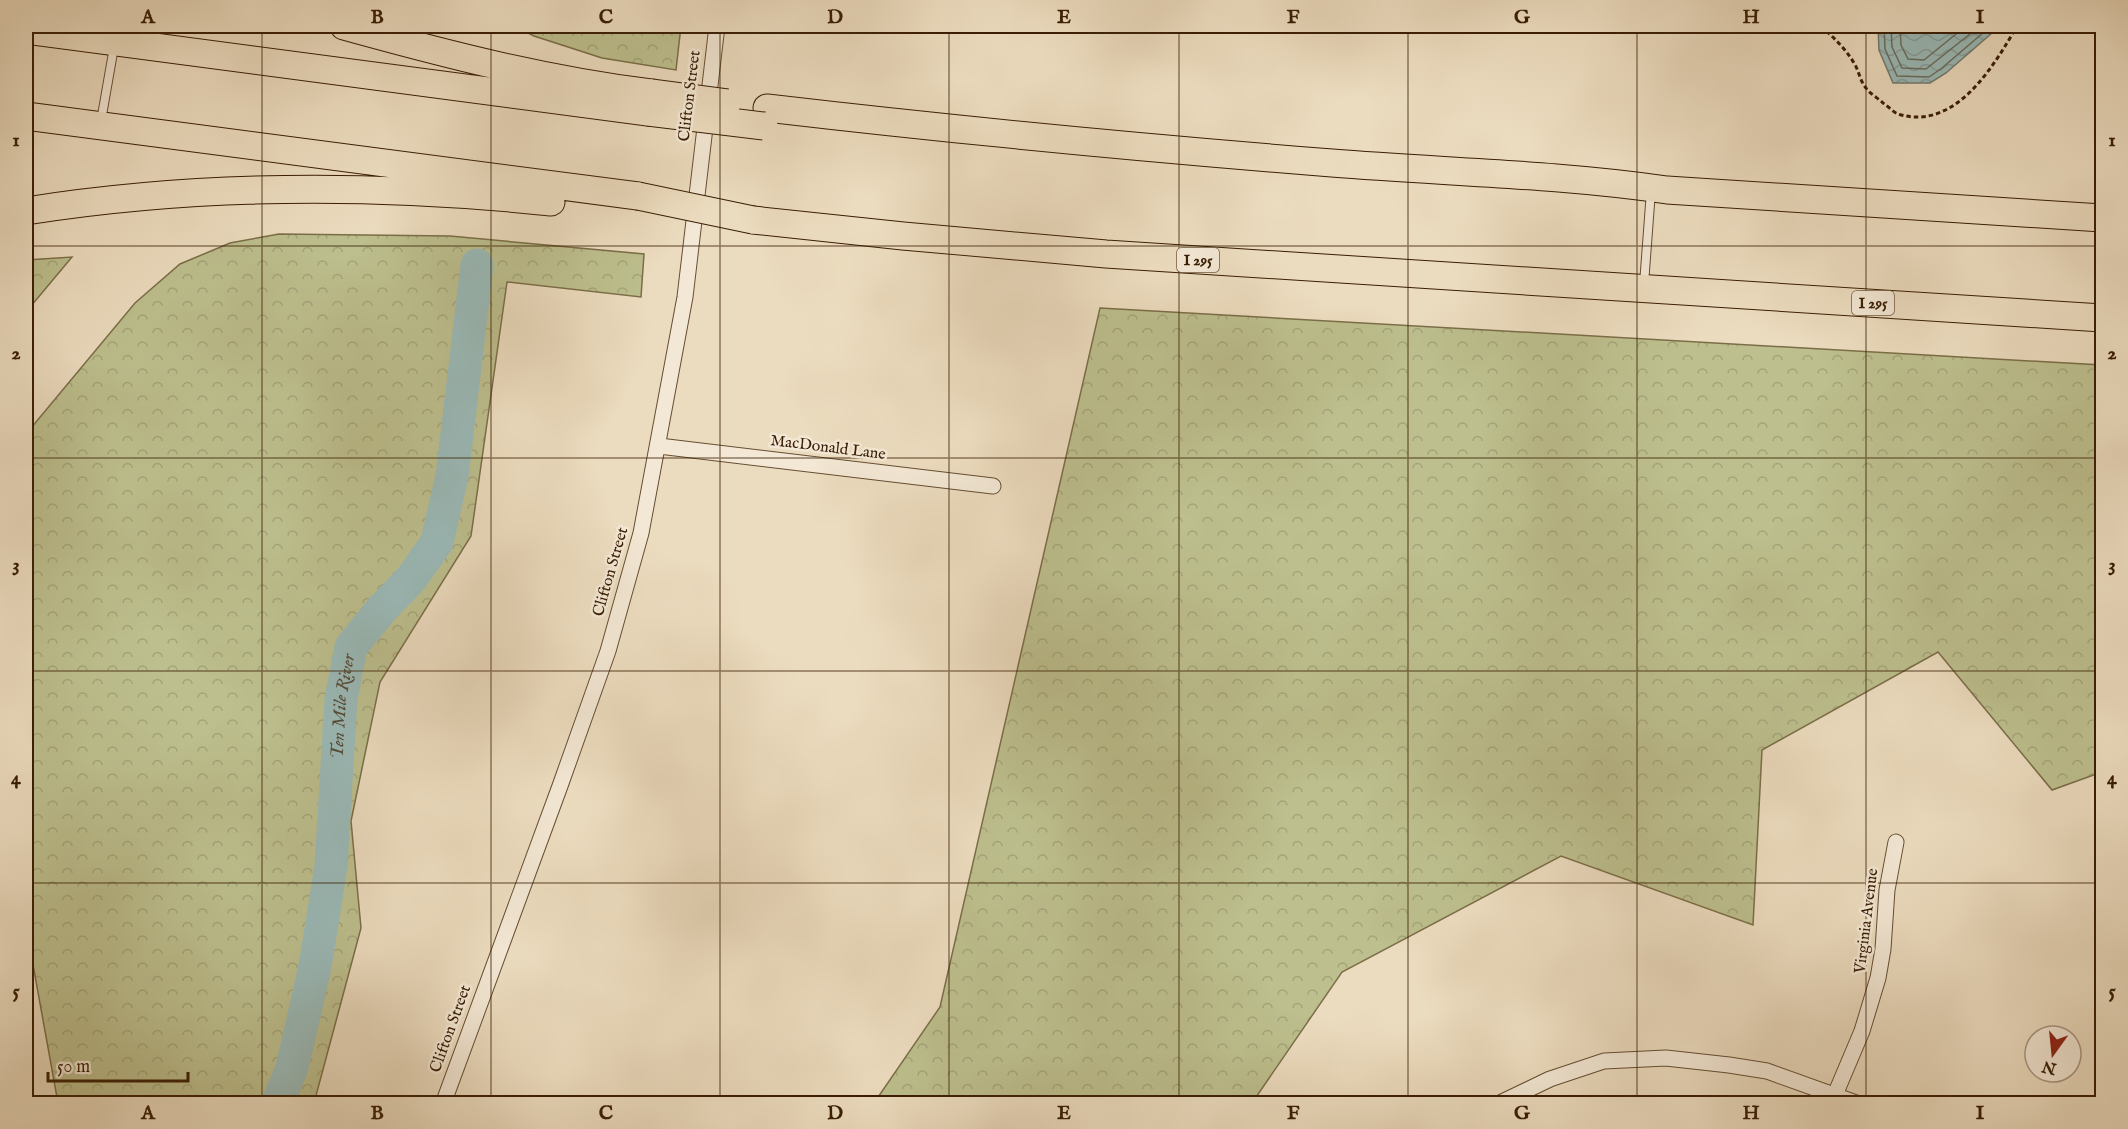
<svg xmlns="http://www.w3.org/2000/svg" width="2128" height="1129" font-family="'IM FELL English',serif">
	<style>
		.forest { fill: url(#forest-crowns); stroke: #7b6e48; stroke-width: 1.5 }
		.water { fill: url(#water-waves); stroke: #737b70; stroke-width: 1.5 }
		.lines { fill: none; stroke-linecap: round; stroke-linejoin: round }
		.shore { stroke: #6a6c5e; stroke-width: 1.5 }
		.river { stroke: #9abab8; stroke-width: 33 }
		.lane-casing { stroke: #664d32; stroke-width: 10 }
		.street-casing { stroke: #664d32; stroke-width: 17 }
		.highway-casing { stroke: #391d03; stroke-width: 29 }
		.path { stroke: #391d03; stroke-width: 3; stroke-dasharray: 4.5 3; stroke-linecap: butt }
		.lane { stroke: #f3e8d5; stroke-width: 8 }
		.street { stroke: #f3e8d5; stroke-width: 15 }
		.highway { stroke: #ecdcbf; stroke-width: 27 }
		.highway-bridge-casing { stroke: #391d03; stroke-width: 29; stroke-linecap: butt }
		.highway-bridge { stroke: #ecdcbf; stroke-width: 27 }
		.grid { fill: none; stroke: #391d03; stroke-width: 1.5; stroke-opacity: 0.55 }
		.labels { text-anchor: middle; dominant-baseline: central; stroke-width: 5; stroke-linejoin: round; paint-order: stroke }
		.shield { fill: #f3e8d5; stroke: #715a42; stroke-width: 1.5 }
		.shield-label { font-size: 15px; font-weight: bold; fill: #391d03 }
		.street-label { font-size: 16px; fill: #391d03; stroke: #f3e8d5 }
		.water-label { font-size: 18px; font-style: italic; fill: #564c39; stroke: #f3e8d5 }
		.neatline { fill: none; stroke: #391d03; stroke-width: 2 }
		.grid-label { font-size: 20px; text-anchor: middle; font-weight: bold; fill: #391d03 }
	</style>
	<defs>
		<pattern id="forest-crowns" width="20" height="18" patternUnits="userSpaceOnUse" patternTransform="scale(1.5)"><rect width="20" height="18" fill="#bdbf8e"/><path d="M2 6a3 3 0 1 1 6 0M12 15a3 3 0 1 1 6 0" fill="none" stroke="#a3a479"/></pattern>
		<pattern id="water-waves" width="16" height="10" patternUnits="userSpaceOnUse" patternTransform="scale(1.5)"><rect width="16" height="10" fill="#9abab8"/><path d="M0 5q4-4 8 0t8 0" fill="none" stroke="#859f9d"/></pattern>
	</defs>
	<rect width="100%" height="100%" fill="#ecdcbf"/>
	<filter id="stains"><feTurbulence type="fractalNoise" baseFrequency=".00333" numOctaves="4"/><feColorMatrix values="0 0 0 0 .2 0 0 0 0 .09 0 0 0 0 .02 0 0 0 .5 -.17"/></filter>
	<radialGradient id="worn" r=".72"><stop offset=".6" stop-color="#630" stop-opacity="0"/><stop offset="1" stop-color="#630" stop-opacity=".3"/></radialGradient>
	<!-- forest -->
	<path class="forest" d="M514,26H681L676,70L602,58L534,36Z
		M279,234L450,236L644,254L641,297L507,282L471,536L380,682L351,821L361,928L314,1103H58L32,959L26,951V434L135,303L180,264L230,243Z
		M72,257L26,312V260Z
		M1100,308L2102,365V772L2052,790L1938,652L1762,750L1753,925L1561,856L1342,972L1252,1103H874L940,1007Z"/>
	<!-- water -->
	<path class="water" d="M1878,26H2000L1946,73L1930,83H1893L1879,50Z"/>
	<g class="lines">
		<!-- shore -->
		<path class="shore" d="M1884,26L1885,49L1897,76L1929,77L1942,68L1991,26
			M1891,26L1892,47L1902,68L1926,69L1980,26
			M1900,26L1901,45L1908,59L1924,60L1966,26"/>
		<!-- river -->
		<path class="river" id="s1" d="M277,1104L292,1068L315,967L331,866L341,699L351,647L381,610L411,579L437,542L452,476L477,265"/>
		<defs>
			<path id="lane" d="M101,121L114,47
				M1644,284L1651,191"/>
			<path id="street" d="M659,446L993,486
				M1832,1102L1862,1031L1878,978L1883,949L1887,890L1896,842
				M443,1104L560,786L608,651L641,533L685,297L717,26
				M1498,1104L1550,1079L1604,1061L1666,1058L1729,1065L1767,1071L1859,1104"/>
			<path id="highway" d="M344,26C445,54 546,80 651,93
				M26,30L648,112
				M767,108C955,130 1144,148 1332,163C1444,172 1557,174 1667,190L2102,218
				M26,116L638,196
				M26,211C197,184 379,184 551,202
				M753,220L903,236L1106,254L2102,318"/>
		</defs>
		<!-- lane casing -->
		<use href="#lane" class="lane-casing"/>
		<!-- street casing -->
		<use href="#street" class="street-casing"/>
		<!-- highway casing -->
		<use href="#highway" class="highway-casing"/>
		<!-- path -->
		<path class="path" d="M1821,26C1833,37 1845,48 1854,63C1859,71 1860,81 1866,88C1870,94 1878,98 1883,103C1888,106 1893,112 1898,114C1955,132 1994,66 2017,26"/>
		<!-- lane -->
		<use href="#lane" class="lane"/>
		<!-- street -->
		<use href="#street" class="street"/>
		<!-- highway -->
		<use href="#highway" class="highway"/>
		<defs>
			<path id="highway-bridge" d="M651,93L727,103
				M648,112L764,126
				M638,196L753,220"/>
		</defs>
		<!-- highway-bridge casing -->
		<use href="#highway-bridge" class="highway-bridge-casing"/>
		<!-- highway-bridge -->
		<use href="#highway-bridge" class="highway-bridge"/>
	</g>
	<!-- grid -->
	<path class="grid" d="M262,26V1104M491,26V1104M720,26V1104M949,26V1104M1179,26V1104M1408,26V1104M1637,26V1104M1866,26V1104M26,246H2102M26,458H2102M26,671H2102M26,883H2102"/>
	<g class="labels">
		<!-- shield labels -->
		<g class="shield">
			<rect x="1177" y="248" width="42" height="24" rx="4.5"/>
			<rect x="1852" y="291" width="42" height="24" rx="4.5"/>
		</g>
		<g class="shield-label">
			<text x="1198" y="260">I 295</text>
			<text x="1873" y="303">I 295</text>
		</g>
		<!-- street labels -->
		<g class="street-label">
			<text transform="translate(690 96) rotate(-83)">Clifton Street</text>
			<text transform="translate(828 448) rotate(7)">MacDonald Lane</text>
			<text transform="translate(611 572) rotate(-74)">Clifton Street</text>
			<text transform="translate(1867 921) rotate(-83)">Virginia Avenue</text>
			<text transform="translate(451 1029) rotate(-70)">Clifton Street</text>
		</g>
		<!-- water labels -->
		<g class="water-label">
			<text stroke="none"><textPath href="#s1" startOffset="405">Ten Mile River</textPath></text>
		</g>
	</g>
	<!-- margin -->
	<rect width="2128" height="1129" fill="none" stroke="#ecdcbf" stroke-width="66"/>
	<!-- north arrow -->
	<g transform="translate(2053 1054) rotate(195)"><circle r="28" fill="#f3e8d5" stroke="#a99781" stroke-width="1.5"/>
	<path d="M0-4.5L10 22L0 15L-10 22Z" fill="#8f2418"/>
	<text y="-9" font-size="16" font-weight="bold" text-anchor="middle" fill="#391d03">N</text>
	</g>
	<!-- scale -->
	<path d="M48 1072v9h140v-9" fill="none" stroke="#391d03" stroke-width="3"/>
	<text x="57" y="1072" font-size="18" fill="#391d03" stroke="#f3e8d5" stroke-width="4.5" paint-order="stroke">50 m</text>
	<rect x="33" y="33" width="2062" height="1063" class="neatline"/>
	<g class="grid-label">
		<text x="148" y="23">A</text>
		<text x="377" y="23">B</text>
		<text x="606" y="23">C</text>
		<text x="835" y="23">D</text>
		<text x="1064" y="23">E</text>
		<text x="1293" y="23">F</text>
		<text x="1522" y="23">G</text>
		<text x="1751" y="23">H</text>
		<text x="1980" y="23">I</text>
		<text x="16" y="146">1</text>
		<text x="2112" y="146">1</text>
		<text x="16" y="359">2</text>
		<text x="2112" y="359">2</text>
		<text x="16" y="571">3</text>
		<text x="2112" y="571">3</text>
		<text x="16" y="784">4</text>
		<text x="2112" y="784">4</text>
		<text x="16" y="997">5</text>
		<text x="2112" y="997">5</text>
		<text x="148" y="1119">A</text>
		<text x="377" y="1119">B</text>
		<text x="606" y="1119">C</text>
		<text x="835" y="1119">D</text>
		<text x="1064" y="1119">E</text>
		<text x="1293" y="1119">F</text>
		<text x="1522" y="1119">G</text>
		<text x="1751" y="1119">H</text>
		<text x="1980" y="1119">I</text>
	</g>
	<rect width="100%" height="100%" filter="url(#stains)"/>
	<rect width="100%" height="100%" fill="url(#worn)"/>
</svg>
